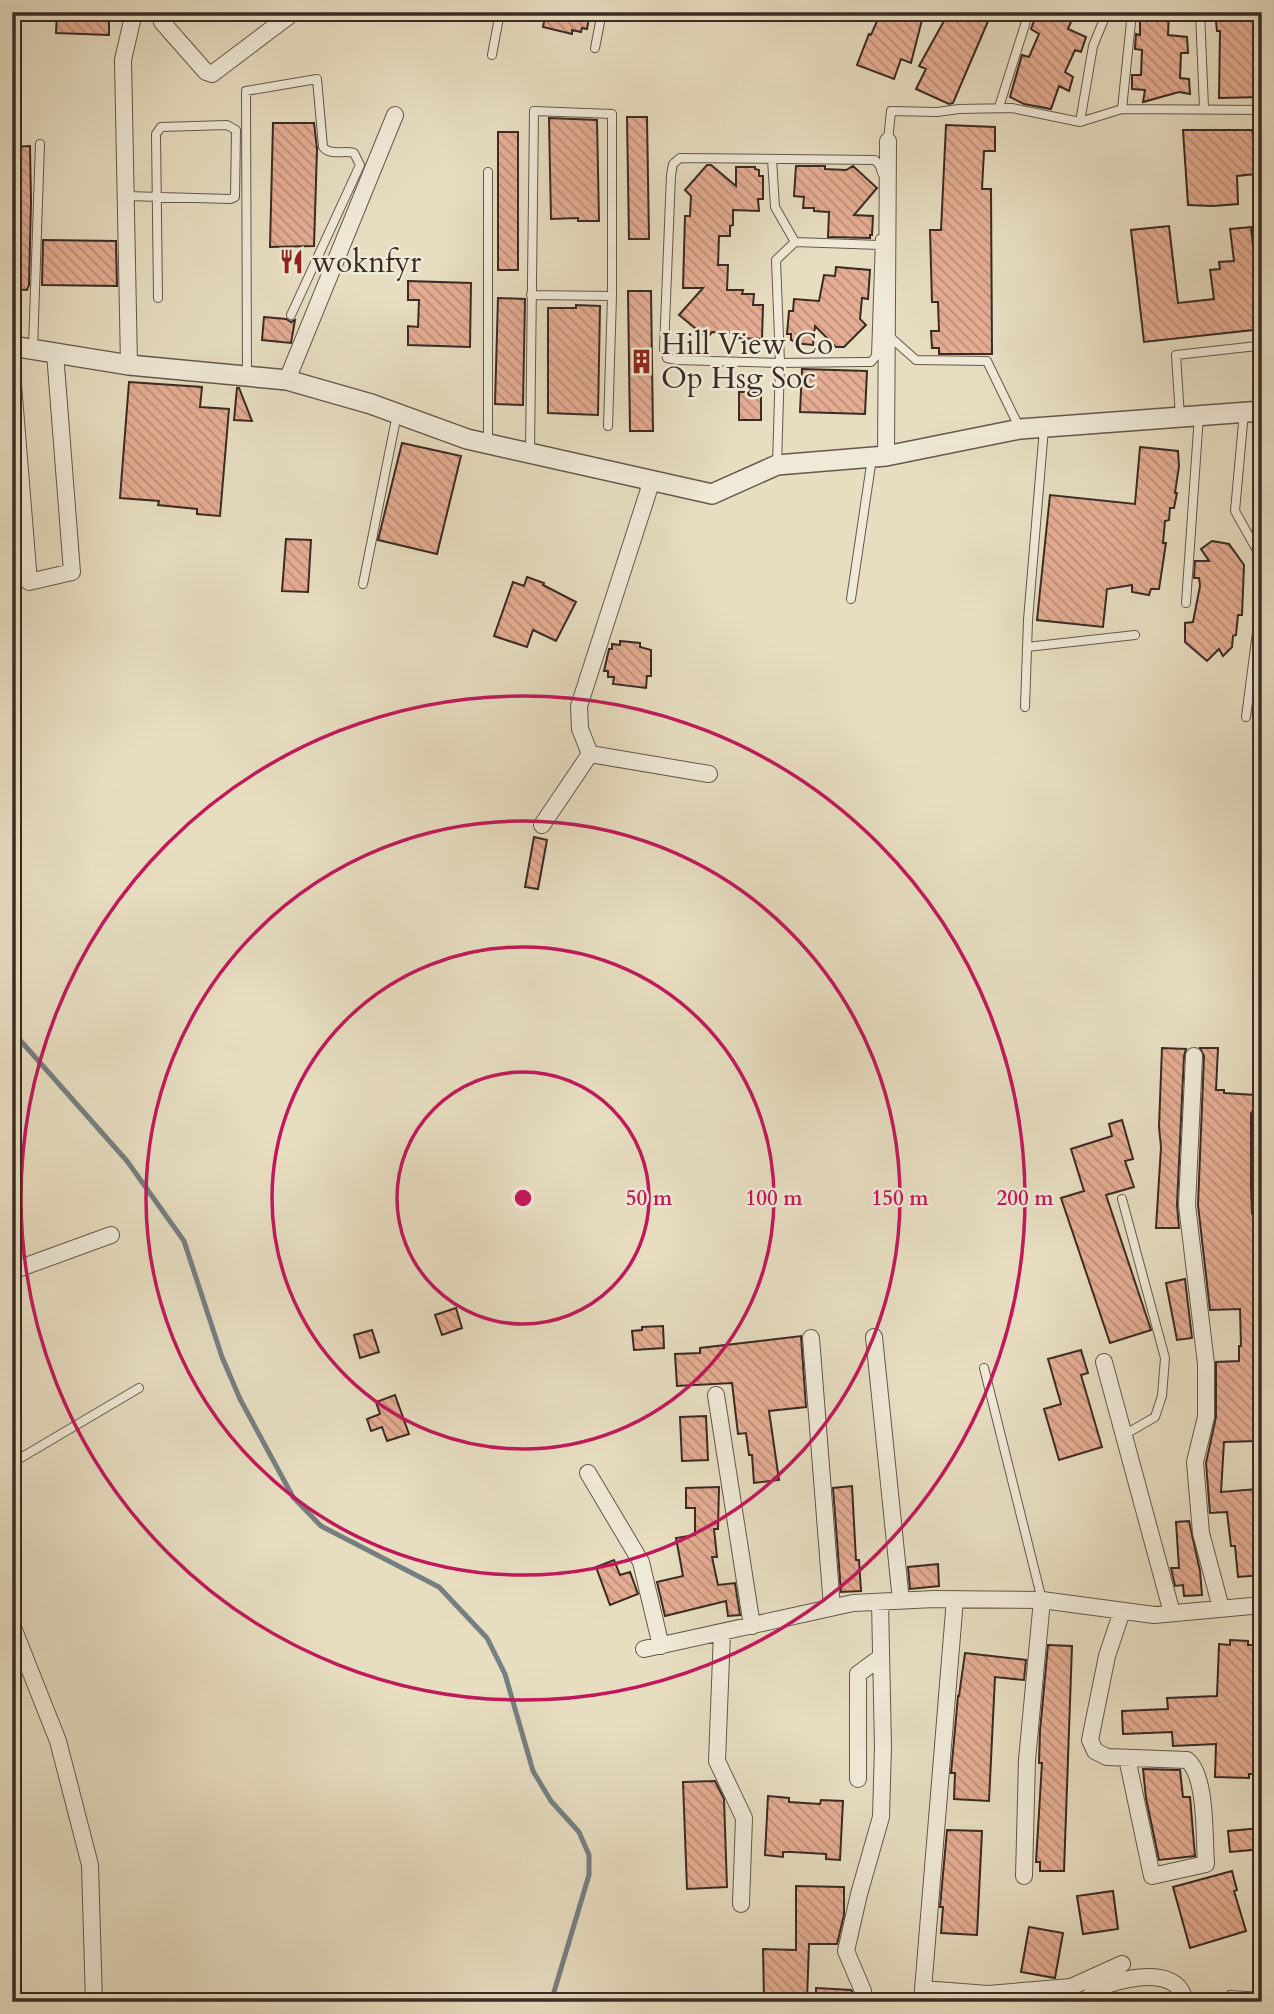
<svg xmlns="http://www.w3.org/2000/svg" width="1274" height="2014" font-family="Cardo,serif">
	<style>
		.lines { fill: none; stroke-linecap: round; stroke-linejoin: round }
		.stream { stroke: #757f81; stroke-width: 5 }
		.building { fill: url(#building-back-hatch); stroke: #3a2a24; stroke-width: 2 }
		.service-casing { stroke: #65574b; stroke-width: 10 }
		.minor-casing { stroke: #65574b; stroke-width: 18 }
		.tertiary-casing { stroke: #65574b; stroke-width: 22 }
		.service { stroke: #efe9d7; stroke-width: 8 }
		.minor { stroke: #efe9d7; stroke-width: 16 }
		.tertiary { stroke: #efe9d7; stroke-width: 19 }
		.ring { fill: none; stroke: #c2185b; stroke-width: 3.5 }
		.labels { text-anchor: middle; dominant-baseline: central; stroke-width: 5; stroke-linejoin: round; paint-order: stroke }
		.poi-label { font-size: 30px; fill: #3a2a24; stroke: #efe9d7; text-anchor: start }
		.centre { fill: #c2185b; stroke: #efe9d7; stroke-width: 3.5 }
		.ring-label { font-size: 21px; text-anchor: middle; font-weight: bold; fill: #c2185b; stroke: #efe9d7; stroke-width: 5; stroke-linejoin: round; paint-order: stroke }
	</style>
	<defs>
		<pattern id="building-back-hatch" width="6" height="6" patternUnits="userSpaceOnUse" patternTransform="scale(1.75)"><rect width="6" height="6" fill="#e5ad93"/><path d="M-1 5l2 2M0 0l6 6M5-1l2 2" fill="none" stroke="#bb8d78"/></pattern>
	</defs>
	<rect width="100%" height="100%" fill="#e7ddc1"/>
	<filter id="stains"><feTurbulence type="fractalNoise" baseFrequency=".00286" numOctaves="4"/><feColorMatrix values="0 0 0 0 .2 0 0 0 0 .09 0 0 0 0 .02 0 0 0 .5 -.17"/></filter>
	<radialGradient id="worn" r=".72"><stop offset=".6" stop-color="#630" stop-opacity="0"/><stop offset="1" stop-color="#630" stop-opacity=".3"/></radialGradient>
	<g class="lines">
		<!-- stream -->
		<path class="stream" d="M12,1031L127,1161L184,1241L222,1357L240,1399L293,1497L321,1526L439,1587L487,1638L505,1674L533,1771L551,1801L579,1832L589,1855V1875L551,2002"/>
	</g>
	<!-- building -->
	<path class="building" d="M57,12H109V35L56,33Z
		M546,12H590L587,29L582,28L581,32L572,30V34L543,27Z
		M881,12H924L911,63L901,59L894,79L857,65L869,34L871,35Z
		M949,12H970L989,19L953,103L949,104L916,89L926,69L919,66Z
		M1050,12H1075L1068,29L1086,37L1081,52L1075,50L1065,72L1073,77L1069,91L1059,86L1051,109L1024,104L1010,97L1022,55L1029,57L1039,34L1031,29L1036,16L1045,20Z
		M1140,12H1169L1168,35L1187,37L1188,53H1181L1180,78L1189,79L1190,94L1179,92L1143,102L1145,90L1132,89V75H1141L1142,50L1135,49L1136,34L1140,35Z
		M1215,12H1262V97L1219,98L1220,31H1217Z
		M627,117H647L649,239H629Z
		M549,118L597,120L599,221H578V218L551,219Z
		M273,123H314L317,149L314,246L270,247Z
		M946,125L995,127V151H984L982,189H991L992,354H939V348H932L931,331H939L938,302H932L930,230H941Z
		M1183,130H1252L1253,136H1262V169H1255V174L1237,176L1238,204L1213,206L1188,205Z
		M498,132H518V270H498Z
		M30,146L31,202L29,285L27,290L12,289V147Z
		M707,165H711L736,186V167H755V169L759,170V176H763V199H758L759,211L733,210V225L730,226V236H719L718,265H728L727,290H743L742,294H754L753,305H763L762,339L733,338V333L712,332L707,338L679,315L703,288H683L685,216H690L691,196L685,190Z
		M796,166H825V169L846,170L853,166L877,188L854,215L873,216L872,235H870V238L828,237L829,212L814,211V208H803L804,197L794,196Z
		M1169,226L1178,303L1214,299L1210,270L1220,269L1219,262L1234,261L1230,229L1251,227L1262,329L1144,342L1131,230Z
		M43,240L116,241L117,286L42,285Z
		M836,267L870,270L868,299L862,298L860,319L866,325L844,347H836L815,326L813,345L794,343V341L791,340V334H787L789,311H793L794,299L819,301L824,275L835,276Z
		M408,281L471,283L470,347L408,345V326L418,327L419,300H408Z
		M628,291H651L653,431H630Z
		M498,298L525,299L523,405L495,404Z
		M576,305L600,306L598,415L548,413V308H576Z
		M264,317L286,319L291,322L295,320L291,343L262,340Z
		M802,369L867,371L865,414L800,412Z
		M129,382L202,387L200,407L229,409L220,516L197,514V509L158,505L159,501L120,498Z
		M237,388H239L252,421L234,420Z
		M739,392H761V420H739Z
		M402,443L461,456L437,554L378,540Z
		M1140,447L1178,451L1179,466L1175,493H1177L1174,508H1170L1169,520L1165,521L1163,543H1166L1159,589H1151L1149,595L1132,592V585L1107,589L1103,627L1037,620L1050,495L1135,504Z
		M286,539L311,540L308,592L282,591Z
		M1212,541L1229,544L1244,565L1242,615H1238L1236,635L1233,636L1232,647L1223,656L1219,649L1207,661L1185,642V623L1193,622L1200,586L1199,578H1194L1195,561H1209L1201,549Z
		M527,577L544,583L543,585L576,602L556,641L533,630L527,647L494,636L513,582L524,586Z
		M620,641L640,643V647L651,650V676H647L646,688L613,684L614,677H608V671H604L609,649H612V644L620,645Z
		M534,837L547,840L538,889L525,887Z
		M1162,1048L1186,1049L1184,1056L1177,1205L1179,1228H1156L1161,1147L1159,1127Z
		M1200,1048H1218L1216,1090H1224V1093L1255,1095V1106L1251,1114V1188L1252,1214H1258V1237H1260L1262,1265V1401H1258V1441L1224,1442L1221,1492L1257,1489L1262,1575L1238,1577L1235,1546H1231L1227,1512L1210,1513L1206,1463L1216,1417V1362L1239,1361V1346H1241L1240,1309L1210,1310L1198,1205L1204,1056Z
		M1122,1120L1133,1159L1125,1161L1134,1187L1106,1195L1151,1330L1110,1343L1061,1198L1084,1191L1071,1149L1112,1136L1109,1124Z
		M1185,1279L1192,1338L1177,1340L1166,1283Z
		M456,1308L462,1328L442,1335L435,1315Z
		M663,1326L664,1348L634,1350L632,1331L642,1330V1327Z
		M372,1330L379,1352L360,1358L354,1335Z
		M801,1336L806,1407L769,1411L779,1480L754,1483L752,1455H749L746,1433L738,1434L732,1383L677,1386L675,1354L700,1353V1348Z
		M1081,1350L1088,1373L1081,1375L1102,1447L1059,1460L1044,1409L1061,1404L1048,1359Z
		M395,1395L409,1434L387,1441L382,1427L371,1431L367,1419L380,1414L376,1402Z
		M706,1416L708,1460L682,1461L680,1417Z
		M852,1486L856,1560H859L861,1591L841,1592L833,1488Z
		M719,1487L718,1529H714L717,1557H712L718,1585L735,1583L740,1615L728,1616L726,1601L665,1616L657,1582L683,1576L676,1538L695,1535V1508H686V1488Z
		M1189,1521L1200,1571L1202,1595L1184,1596L1183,1585L1175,1586L1171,1568H1179L1176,1522Z
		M614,1560L620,1575L630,1572L638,1594L610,1605L596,1567Z
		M938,1564L939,1586L910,1589L908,1567Z
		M1230,1640L1248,1641V1645H1258L1255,1774H1249V1778L1215,1777L1216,1744L1173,1746L1172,1732L1123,1734L1122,1711L1168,1709L1167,1698L1217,1696L1219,1644L1230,1645Z
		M1048,1645L1072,1646L1064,1871H1040V1862H1036L1042,1763H1039L1040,1731Z
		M965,1653L1026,1660L1024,1680L995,1677L989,1801L954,1799L955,1773H951L958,1696H959Z
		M1143,1769L1180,1770L1183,1797H1190L1195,1856L1159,1860L1146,1798Z
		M715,1781L724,1799L727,1887L687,1889L683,1782Z
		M768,1796L789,1798V1802L820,1804L821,1800L843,1801L840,1860L826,1859V1854L792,1852H783V1857L765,1855Z
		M1261,1828L1262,1849L1230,1852L1228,1831Z
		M947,1830L982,1831L977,1935L941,1933L943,1907H940Z
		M1232,1871L1237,1890L1234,1891L1246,1931L1190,1948L1173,1887Z
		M796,1886L844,1887V1915L837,1944H809L807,2000L764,1999L763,1949L796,1950Z
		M1113,1891L1118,1929L1083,1934L1077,1896Z
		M1029,1927L1063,1933L1055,1978L1021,1972Z
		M816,1988L851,1990L857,2000L868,2002H816Z"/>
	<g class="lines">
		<defs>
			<path id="service" d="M1200,12L1204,108
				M595,48L602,12
				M492,55L500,12
				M999,107L1029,12
				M1122,109L1132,12
				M1080,122L1093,46L1107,12
				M888,141L891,111L937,112L959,109L1012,108L1080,122L1122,109L1262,110
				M772,159L775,207L795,242
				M126,196L230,199L235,197L236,130L227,125L161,127L156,134L158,298
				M880,245L795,242L776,260L780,363L677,360L667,358L664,349L671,175L673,164L680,158L875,160L880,166L882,173
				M531,295L612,296
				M889,336L916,360L987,361L1020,429
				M33,348L40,144
				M247,376L246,91L317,79L323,147C330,156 344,150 354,153L360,165L291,315
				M1244,412L1235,511L1262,559
				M1180,417L1176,355L1257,346
				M488,444V172
				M530,453L534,111L612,114V296L608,426
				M777,465L780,363L863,362H871L876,356L880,239
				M363,584L397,414
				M851,599L872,458
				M1186,603L1199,415
				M1027,647L1135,635
				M1025,707L1028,620L1044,428
				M1246,717L1262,594
				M1122,1199L1165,1358L1162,1396L1155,1417L1124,1435
				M984,1368L1042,1600
				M12,1463L139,1388
				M1225,2002L1230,1995L1262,1997"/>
			<path id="minor" d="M166,12L161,17L162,22L206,72L212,74L294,12
				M129,365L123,60L134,12
				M12,372L29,582L72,572L55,353
				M287,380L395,115
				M886,456L888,141
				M590,754L580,729L579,706L652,480
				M590,754L709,774
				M542,825L590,754
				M1194,1056L1187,1205L1206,1364V1417L1195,1462L1201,1533L1221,1608
				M1262,1114V1188
				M12,1271L111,1235
				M874,1337L901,1601
				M811,1338L832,1607
				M1104,1362L1172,1613
				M716,1395L752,1626
				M588,1473L641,1562L661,1646
				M1122,1611L1107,1656L1090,1740L1095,1751L1107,1757L1187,1760C1207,1775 1204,1839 1206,1864L1152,1876L1127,1758
				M12,1625L58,1741L90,1865L94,2002
				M722,1632L717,1761L744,1818L741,1904
				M644,1649L853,1603L934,1599L1042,1600L1154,1615L1262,1605
				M858,1779V1674L881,1657
				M1024,1876L1027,1760L1042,1600
				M923,1989L988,1994L1071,1987L1122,1964
				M863,1991L846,1951L859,1894L881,1817L883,1747L880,1602
				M922,2002L955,1599
				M1082,2002C1091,1996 1101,1987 1110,1984C1134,1976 1180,1968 1185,2002"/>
			<path id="tertiary" d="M12,346L129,365L287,380L371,404L467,439L712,494L777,465L886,456L1020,429L1262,411"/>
		</defs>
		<!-- service casing -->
		<use href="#service" class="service-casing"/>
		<!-- minor casing -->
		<use href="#minor" class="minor-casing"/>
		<!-- tertiary casing -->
		<use href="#tertiary" class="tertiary-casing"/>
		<!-- service -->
		<use href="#service" class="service"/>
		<!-- minor -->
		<use href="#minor" class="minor"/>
		<!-- tertiary -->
		<use href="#tertiary" class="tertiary"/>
	</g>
	<!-- distance rings -->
	<g class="ring">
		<circle cx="523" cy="1198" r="126"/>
		<circle cx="523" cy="1198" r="251"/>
		<circle cx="523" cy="1198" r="377"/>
		<circle cx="523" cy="1198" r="502"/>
	</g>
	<!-- icons -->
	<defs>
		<symbol id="restaurant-bare" viewBox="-9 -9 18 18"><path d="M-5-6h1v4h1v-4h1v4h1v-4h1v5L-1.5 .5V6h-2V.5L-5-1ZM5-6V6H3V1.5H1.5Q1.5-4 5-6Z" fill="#8f2418" stroke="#efe9d7" stroke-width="2.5" paint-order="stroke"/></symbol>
		<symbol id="building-bare" viewBox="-9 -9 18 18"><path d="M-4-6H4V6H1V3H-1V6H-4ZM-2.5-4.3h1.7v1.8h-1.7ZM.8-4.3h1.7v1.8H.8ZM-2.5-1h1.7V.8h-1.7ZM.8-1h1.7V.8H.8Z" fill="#8f2418" stroke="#efe9d7" stroke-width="2.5" paint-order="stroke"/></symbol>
	</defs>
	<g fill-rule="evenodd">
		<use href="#restaurant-bare" x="274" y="244" width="35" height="35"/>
		<use href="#building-bare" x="624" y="344" width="35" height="35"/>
	</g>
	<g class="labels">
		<!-- poi labels -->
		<g class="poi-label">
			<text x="312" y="262">woknfyr</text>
			<text x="661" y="344">Hill View Co<tspan x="661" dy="34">Op Hsg Soc</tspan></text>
		</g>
	</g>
	<circle cx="523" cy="1198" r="10" class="centre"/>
	<g class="ring-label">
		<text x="649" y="1205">50 m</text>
		<text x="774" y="1205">100 m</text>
		<text x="900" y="1205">150 m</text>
		<text x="1025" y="1205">200 m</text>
	</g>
	<!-- margin -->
	<rect width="1274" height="2014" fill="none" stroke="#e7ddc1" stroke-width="42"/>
	<rect x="14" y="14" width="1246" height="1986" fill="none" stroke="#3a2a24" stroke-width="3.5"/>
	<rect x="21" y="21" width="1232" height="1972" fill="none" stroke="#3a2a24" stroke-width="2"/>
	<rect width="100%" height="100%" filter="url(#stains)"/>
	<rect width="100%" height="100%" fill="url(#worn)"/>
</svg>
